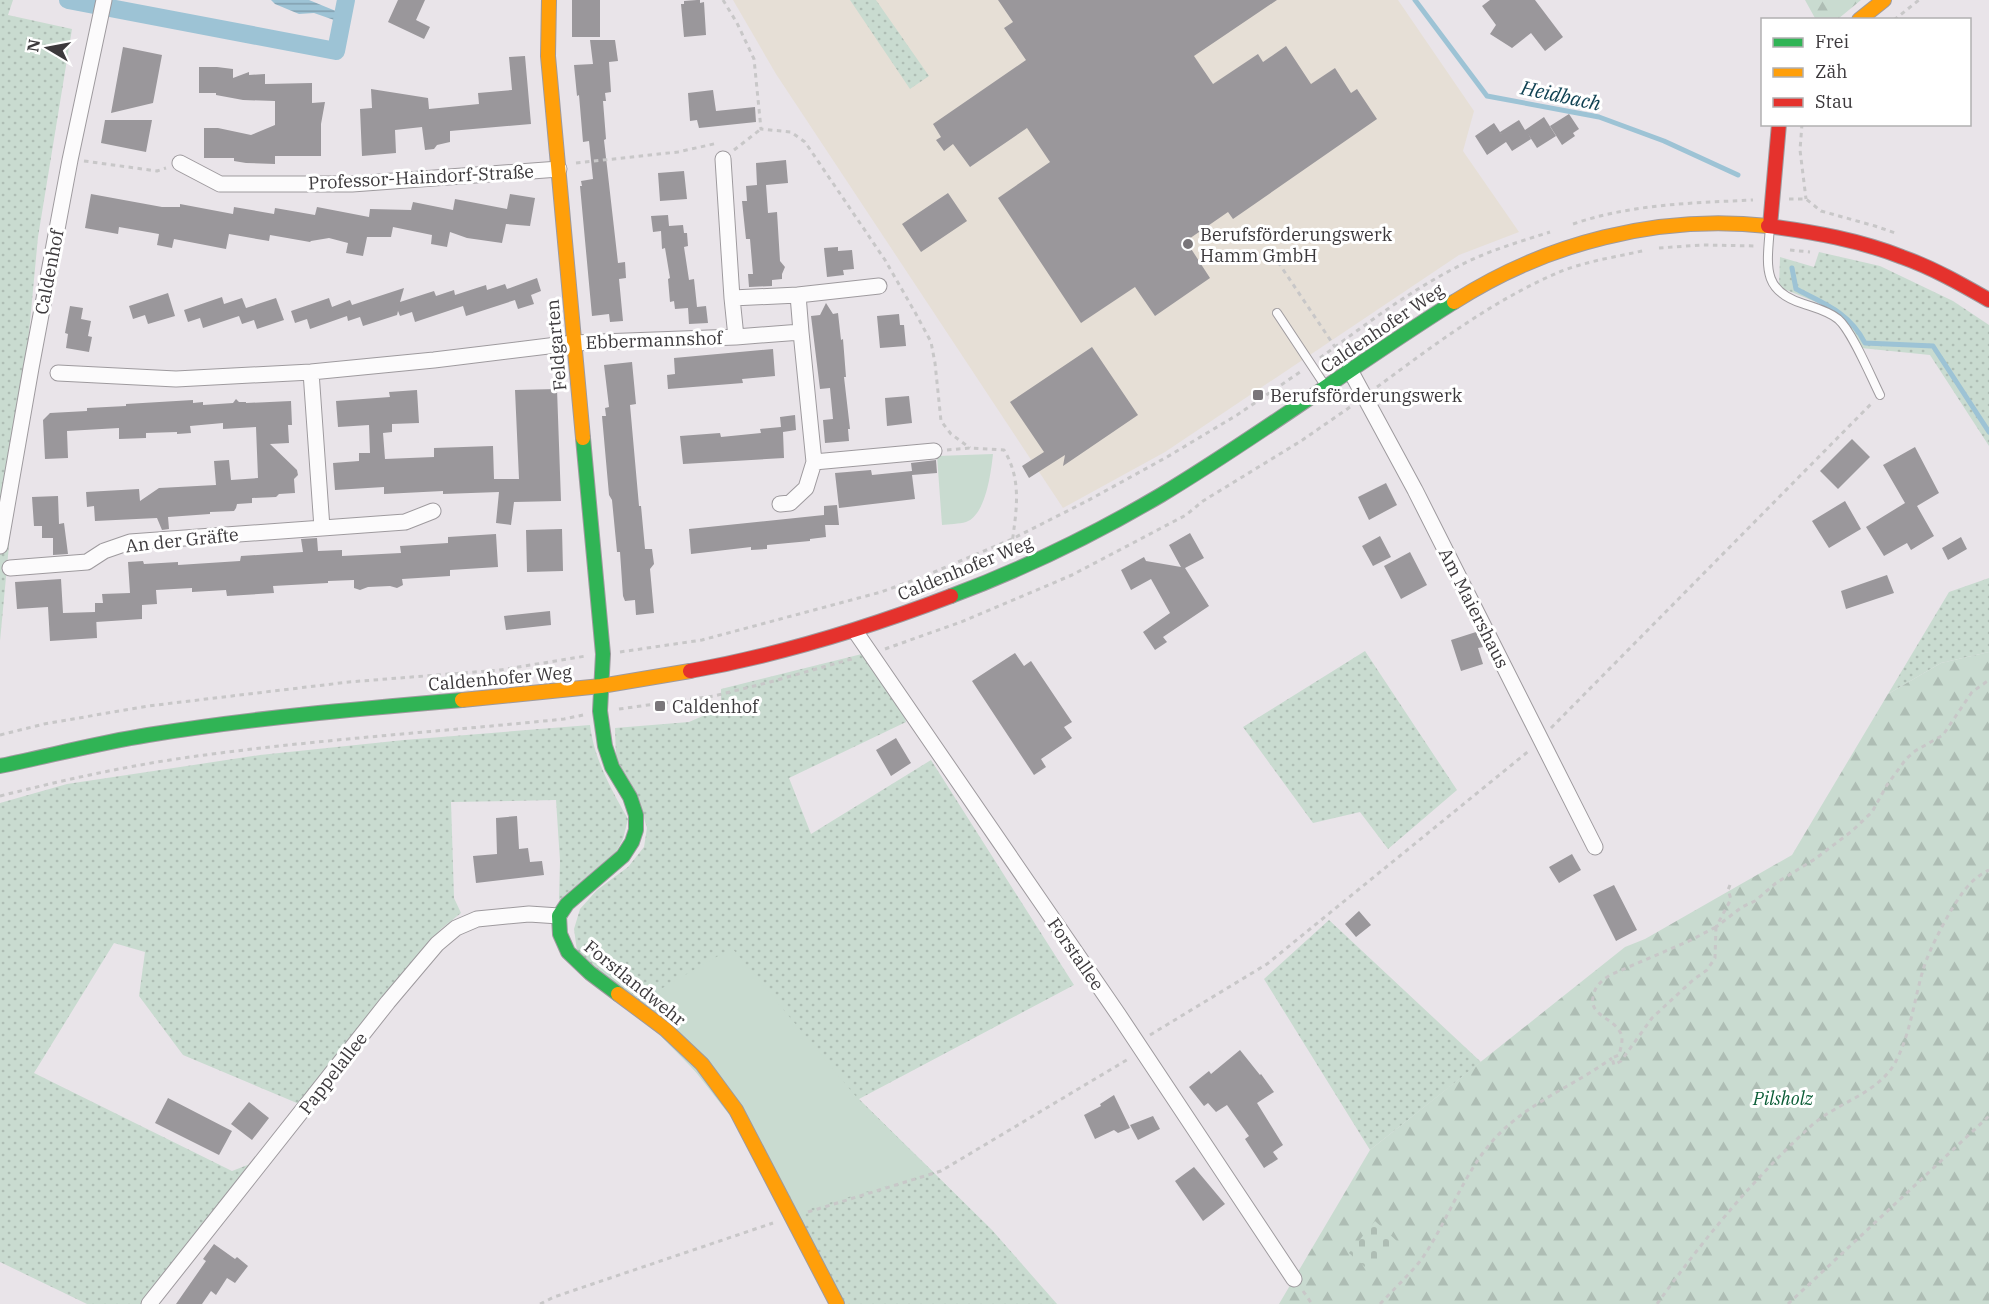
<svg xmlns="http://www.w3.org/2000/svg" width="1989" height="1304" font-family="'IBM Plex Serif',serif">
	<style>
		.education { fill: #e6dfd6 }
		.grass { fill: url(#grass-dots) }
		.forest { fill: url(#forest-firs) }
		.cemetery { fill: url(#cemetery-stones) }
		.park { fill: #c9dbd0 }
		.water { fill: url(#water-rules) }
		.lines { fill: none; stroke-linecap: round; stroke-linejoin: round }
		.stream { stroke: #9dc3d5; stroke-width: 5 }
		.canal { stroke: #9dc3d5; stroke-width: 18 }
		.building { fill: #9a979b }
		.lane-casing { stroke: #9e9a9e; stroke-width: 10 }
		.street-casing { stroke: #9e9a9e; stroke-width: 17 }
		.fast-casing { stroke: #9e9a9e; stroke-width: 16 }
		.slow-casing { stroke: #9e9a9e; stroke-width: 16 }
		.jam-casing { stroke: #9e9a9e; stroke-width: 16 }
		.path { stroke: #c8c7c8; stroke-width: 3; stroke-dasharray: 4.5 4.5; stroke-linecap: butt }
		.lane { stroke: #fcfbfc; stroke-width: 8 }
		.street { stroke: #fcfbfc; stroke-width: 15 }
		.fast { stroke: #30b455; stroke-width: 14 }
		.slow { stroke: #ff9f0a; stroke-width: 14 }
		.jam { stroke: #e5322d; stroke-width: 14 }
		.poi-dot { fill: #797579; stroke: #fff; stroke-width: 2 }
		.labels { text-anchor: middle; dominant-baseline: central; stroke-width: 6; stroke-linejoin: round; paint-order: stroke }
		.street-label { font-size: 18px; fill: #3c393c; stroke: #fff }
		.poi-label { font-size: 18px; fill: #3c393c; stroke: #fff; text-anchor: start }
		.park-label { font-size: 18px; font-style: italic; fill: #0b5d36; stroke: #fff }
		.water-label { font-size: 20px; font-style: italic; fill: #104253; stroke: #fff }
	</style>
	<defs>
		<pattern id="grass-dots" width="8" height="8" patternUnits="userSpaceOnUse" patternTransform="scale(1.5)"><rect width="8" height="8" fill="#c9dbd0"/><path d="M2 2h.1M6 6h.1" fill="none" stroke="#aebdb4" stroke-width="1.8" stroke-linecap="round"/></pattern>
		<pattern id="forest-firs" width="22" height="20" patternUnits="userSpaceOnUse" patternTransform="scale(1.5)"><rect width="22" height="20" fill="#c9dbd0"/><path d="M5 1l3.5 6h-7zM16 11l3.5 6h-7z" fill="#aebdb4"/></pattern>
		<pattern id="cemetery-stones" width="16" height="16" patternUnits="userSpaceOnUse" patternTransform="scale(1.5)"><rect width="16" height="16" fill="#c9dbd0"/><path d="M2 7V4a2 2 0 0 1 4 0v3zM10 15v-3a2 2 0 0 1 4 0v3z" fill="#aebdb4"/></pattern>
		<pattern id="water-rules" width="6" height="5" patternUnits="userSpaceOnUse" patternTransform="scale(1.5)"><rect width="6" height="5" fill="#9dc3d5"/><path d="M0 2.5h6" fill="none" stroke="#819fae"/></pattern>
	</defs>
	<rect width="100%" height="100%" fill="#e9e4e9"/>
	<!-- education -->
	<path class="education" d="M733,0H1398L1474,111L1463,151L1519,232L1459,255L1165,452L1063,508L776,74Z"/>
	<!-- grass -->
	<path class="grass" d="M0,0H13L8,15L72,29L38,237L0,641Z
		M850,0H876L929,76L910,89Z
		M1819,252L1880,266L1953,301L1989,325V446L1930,355L1861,348L1849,325L1833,309L1779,287L1780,257L1814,267Z
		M1989,578V652L1941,663L1888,694L1949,592Z
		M878,650L895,679L906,722L789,778L811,834L931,760L1074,985L859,1099L992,1230L1057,1304H843L748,1125L577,951L574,929L580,909L597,890L628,867L644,847L647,828L636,792L616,758L615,728L689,722L721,708V689Z
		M1365,651L1457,790L1388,849L1360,812L1313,823L1243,727Z
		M590,725C594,759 611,789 628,819L623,839L616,852L559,900L560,861L556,800L451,802L454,898L461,913L441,929L414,960L304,1106L183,1055L139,996L145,952L114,943L34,1073L232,1171L263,1159L142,1304H87L0,1262V803L67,784L260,755L404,740Z
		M1329,920L1481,1062L1370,1150L1264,979Z"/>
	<!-- forest -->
	<path class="forest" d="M1805,0H1861L1838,19L1816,20Z
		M1989,652V1304H1279L1370,1150L1625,947L1645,939L1792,855L1888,694L1941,663Z"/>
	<!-- cemetery -->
	<path class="cemetery" d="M1375,1221L1398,1242L1372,1273L1349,1253Z"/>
	<!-- park -->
	<path class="park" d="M993,454C991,472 986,515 966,522C959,524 949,524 942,525L937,456Z
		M732,948L858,1099L933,1172L798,1212L786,1187L640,1001Z"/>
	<!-- water -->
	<path class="water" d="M271,0H309L343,14L340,26L334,20L314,13L299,14L275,4Z"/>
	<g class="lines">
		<!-- stream -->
		<path class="stream" d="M1415,0L1487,96L1599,117L1664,141L1738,175
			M1792,268L1796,289C1825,304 1850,313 1865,343L1933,346L1989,432"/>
		<!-- canal -->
		<path class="canal" d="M68,0L336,51L346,0"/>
	</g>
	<!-- building -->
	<path class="building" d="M398,0H425L416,20L430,27L424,39L388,22Z
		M572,0H600V37H572Z
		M697,0H700V3L704,2L706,35L684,37L681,4H684V1Z
		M998,0H1277L1194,56L1213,84L1258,54L1263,62L1286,46L1311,84L1335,68L1351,93L1357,89L1377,119L1233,219L1228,212L1186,241L1210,278L1155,316L1135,287L1081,323L998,198L1050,162L1027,128L970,167L953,144L944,151L936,140L941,137L933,124L1026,60L1004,28L1013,22Z
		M1490,0H1535L1563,37L1545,51L1531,33L1512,48L1490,34L1496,25L1482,6Z
		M590,40H615L618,61L609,62L611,92L605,93L606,101H603L606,139L604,140L618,263L625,262L626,278L619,279L623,321L610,322L609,314L592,316L580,186H582L581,181L593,179L589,141L583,142L579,95L577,96L574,65L593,64Z
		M123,47L162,55L153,103L111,113Z
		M525,56L531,124L450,131V142L437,145L434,149L425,150L422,127L395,130L396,153L362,156L360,109L372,108L371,89L428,98L429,109L479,104L478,93L512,90L509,57Z
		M199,67H217L233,69V78L249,72V75L265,74V84L312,83V103L325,102L321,124V156H275V164L246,163L234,161V158H204V128H218L251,135L275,125V101L243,100L216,95V93H199Z
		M713,90L716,111L755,107L756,122L699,128L697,120L690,121L688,93Z
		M1569,114L1579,129L1573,133L1575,136L1562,145L1550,126Z
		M1544,117L1556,136L1537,148L1528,134L1531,139L1512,151L1506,142L1487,155L1475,136L1494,123L1506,141L1500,132L1519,120L1525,130Z
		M105,120H152L146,152L101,143Z
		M786,160L788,183L766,185L768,213L777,212L780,261L785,267L782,274V279L772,280V286L749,287L748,274H753L750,239H746L742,201H747L746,186L757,185L756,163Z
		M684,171L687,199L660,201L658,173Z
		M948,193L967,221L921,252L902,224Z
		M91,194L162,207H180V204L233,214L234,207L274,214L275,208L315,215L317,207L369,217L370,209L411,210L413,202L453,210L455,199L507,209L510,194L535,198L530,226L506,224L502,243L467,238L450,232L447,247L431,244L432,235L393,227L391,237H367L363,256L346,253L348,243L329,238L311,241L310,242L270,235L269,241L229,234L226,249L174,239L172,248L157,245L159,234L119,227L118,234L85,228Z
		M668,215L669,226L683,225L684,233H687L688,246L684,247L689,280L694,279L697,307L706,306L708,323L689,324L688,308L675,309L674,301L670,302L668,279L670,278L665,248L662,249L661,231L653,232L651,216Z
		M838,247V251L852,250L854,269L843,270L844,275L827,277L824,248Z
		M537,278L541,291L531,295L534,304L518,309L515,300L466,316L463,306L415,322L412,312L400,316L398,311L397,315L363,326L360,317L348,321L347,316L310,329L307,319L295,323L291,311L329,298L332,307L350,300L352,305L404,288L400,302L434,291L436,296L454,290L455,295L486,285L487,290L505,284L507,289Z
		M168,293L175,316L148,324L145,315L133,319L129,306Z
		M222,297L224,304L242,298L246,308L276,298L284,320L257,329L254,320L242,324L239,316L203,328L200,318L188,322L184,310Z
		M826,303L833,314L838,313L841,340L843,339L846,377H844L850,429H848L849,441L825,443L823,420L833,419L830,388L820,389L811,316L820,315Z
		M70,306L83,308L81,319L91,321L88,336L92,337L89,352L66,348L68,334L65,333Z
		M899,314L900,325H904L906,346L880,348L877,316Z
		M1092,347L1138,415L1063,466L1065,455L1029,478L1022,466L1044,452L1010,402Z
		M773,349L775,376L742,379L743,383L668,389L667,375L675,374L674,358Z
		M632,362L636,404L630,405L639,506H641L645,549H652L654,564L650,569L654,613L636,615L635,600L625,601L623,596L620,552H617L612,500L609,495L602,416H606L605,408L609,407L604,365Z
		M557,389L561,501L514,502L511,525L496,523L499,492L443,494V491L384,494V487L335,490L333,463L359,461V453H370L369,425L338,427L336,401L390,397L389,392L417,390L419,423L392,424V432L383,433L385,459L434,457V448L493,446L494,479H519L515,390Z
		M909,396L912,423L887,426L885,398Z
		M236,399L239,402H246V403L291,401L292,425H288L289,443L270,444L297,470L298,475L294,479L295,493L279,494L276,497L252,498V503L237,504L236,508L234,511L210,512V514L168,517L169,529L162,530L157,518L95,521L94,506L87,507L86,492L139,489L140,501L159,488L216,485L214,461L229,460L231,480L258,478L256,427L223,429V423L190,426L191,433L177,434V432L146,433V438L119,439V428L67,431L68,458L45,459L43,420L50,413L87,411V408L126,406V404L193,400V403L203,402V405L233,403Z
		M795,415L796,430L783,432L784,458L683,464L680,436L720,433L721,437L761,433L760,429L781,427L780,417Z
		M1852,439L1870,457L1838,489L1820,471Z
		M1915,447L1939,493L1917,506L1934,536L1911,550L1907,543L1884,556L1866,527L1905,503L1883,465Z
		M936,460L937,473L912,475L915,499L839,508L835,473L871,470L872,475L912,471L911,463Z
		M1386,483L1397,505L1369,520L1358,497Z
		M58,496L59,524L64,523L68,554L53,555V538H42V526H34L32,497Z
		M1845,501L1861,529L1829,548L1812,521Z
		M837,505L839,525H825L826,537L810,539V541L767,545V549L751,550V547L691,554L689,529L824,515V506Z
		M562,529L563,571L527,572L526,530Z
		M1190,533L1204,558L1185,568L1209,606L1163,637L1167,642L1155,650L1143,632L1170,613L1151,579L1131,590L1121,570L1144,557L1146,561L1181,567L1169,545Z
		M496,534L498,567L450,570V576L402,579L403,585L397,588L390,586L368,587L360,590L354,588V580L328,581V583L273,586L274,593L227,596L226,590L192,592V588L156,590L157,604L142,605V619L96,622V614L97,638L50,641L48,607L17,609L15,582L61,579L63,613L95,612V603H103L102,594L130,593L128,562L143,561L144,564L178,562V565L240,561L241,556L303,552L301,539L317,538L318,551L342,550V556L401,553L400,546L448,543V537Z
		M1380,536L1391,557L1373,566L1362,546Z
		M1961,537L1967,549L1948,560L1942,548Z
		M1410,552L1427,585L1401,599L1384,566Z
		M1887,575L1894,593L1846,609L1841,591Z
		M550,611L551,625L506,630L504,616Z
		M1476,632L1483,647L1478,648L1483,664L1461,671L1451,640Z
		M1015,653L1024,666L1031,661L1072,722L1064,727L1072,738L1041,759L1046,767L1034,775L972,681Z
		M896,738L911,763L891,776L876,750Z
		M517,816L519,849L528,848L530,862L542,861L544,875L476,883L473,856L497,854L496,818Z
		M1572,854L1581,870L1559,883L1549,867Z
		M1614,885L1637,930L1616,941L1593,895Z
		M1359,911L1371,925L1356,937L1345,924Z
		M1240,1050L1260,1075L1261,1074L1274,1092L1257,1103L1283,1145L1273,1152L1278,1159L1264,1168L1245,1139L1249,1136L1227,1105L1216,1112L1208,1103L1204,1106L1189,1087L1209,1071L1211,1074Z
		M1114,1095L1130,1128L1118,1133L1114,1130L1095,1139L1084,1115L1101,1106L1100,1104Z
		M168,1098L232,1131L219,1155L155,1123Z
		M249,1102L269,1118L252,1140L231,1124Z
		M1153,1116L1160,1129L1138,1140L1130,1125Z
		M1194,1167L1225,1204L1203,1221L1175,1181Z
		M214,1244L235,1259L237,1257L248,1266L235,1283L227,1278L216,1295L211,1291L202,1304H176L206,1261L203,1259Z"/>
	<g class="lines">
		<defs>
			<path id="lane" d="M1770,227C1767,266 1761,291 1804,304C1816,308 1828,311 1838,319C1852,331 1871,377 1880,395
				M1277,313L1326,387"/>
			<path id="street" d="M723,159L732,298
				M180,163L220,184H352L559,169
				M798,295L879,286
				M736,337L732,298L798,295L801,332
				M1350,370L1415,490L1595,847
				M311,372L322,528
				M58,373L176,379L311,372L434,360L573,343L736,337L801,332L814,462L806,488L790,503L780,504
				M814,462L934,451
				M0,546L31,368L70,160L104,0
				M10,568L87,562L104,551L130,542L405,522L433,511
				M855,631L1118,1014L1294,1279
				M149,1304L388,1002L437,944L456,928L477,919L529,914L559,916"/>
			<path id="fast" d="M583,438L603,654L600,711L605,746L612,767L630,797L636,815V830L632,842L623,856L567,904L559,916L560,934L568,952L590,973L618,994
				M951,596C1023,569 1095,534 1161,495C1261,435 1355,364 1454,302
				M0,766C49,756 98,743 148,735C252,718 357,709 462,700"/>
			<path id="slow" d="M549,0L548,56L583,438
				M1859,20L1884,0
				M1454,302C1546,243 1658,214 1768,226
				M462,700L601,686L690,671
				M618,994L665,1029L702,1064L736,1110L837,1304"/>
			<path id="jam" d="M1768,226C1814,232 1859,240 1902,257C1933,268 1961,284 1989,300
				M1770,226L1779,124
				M690,671C779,655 867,628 951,596"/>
		</defs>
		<!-- lane casing -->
		<use href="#lane" class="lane-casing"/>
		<!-- street casing -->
		<use href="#street" class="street-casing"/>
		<!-- fast casing -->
		<use href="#fast" class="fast-casing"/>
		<!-- slow casing -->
		<use href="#slow" class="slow-casing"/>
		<!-- jam casing -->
		<use href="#jam" class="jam-casing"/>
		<!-- path -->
		<path class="path" d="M723,0L737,23L754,59L761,129L791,132L805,142L885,260L916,314L931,342L935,363L941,421L951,434L970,448
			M1894,20L1919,0
			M1802,124L1800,150L1806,199
			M734,150L761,129
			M84,161L157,171L166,168
			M576,163L678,152L718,143
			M1789,199H1806L1821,211L1875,226L1898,234
			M1573,224C1631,204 1692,203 1753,200
			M1659,248L1702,245L1757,246
			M1790,250L1810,252
			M1278,262L1335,347
			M1320,358C1365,325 1409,291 1459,266C1487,251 1519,242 1550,232
			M1377,387C1434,345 1492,301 1557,273C1585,261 1617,257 1646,250
			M947,450L970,448L1004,450C1024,483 1015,516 1011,552
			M885,649L961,622L1072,575L1186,515L1203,501L1301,441L1353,405
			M620,652L702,640L881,592L925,576L1012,539L1087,501L1167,457L1237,415L1303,370
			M619,709L714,696L770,682L855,658
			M1551,728L1871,404
			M0,735L44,724L148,706L349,682L500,670L586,656
			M0,796C60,781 121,767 183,758C309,740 437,732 564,719L583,715
			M1730,885L1728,890L1731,899L1716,927L1742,907L1755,901L1776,883L1815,859L1852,831L1872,812L1887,785L1906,759L1915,751L1943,735L1972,692L1989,680
			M1716,927L1715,958L1707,970L1693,980L1652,1018L1621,1061L1614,1065L1612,1058L1619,1055C1621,1047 1624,1038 1620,1032C1613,1018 1589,1015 1593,997C1595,986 1600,982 1610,975L1689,941Z
			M1150,1035L1267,964L1530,750
			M808,1212L941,1171L1130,1058
			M1303,1291L1312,1304
			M540,1304L554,1297L773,1223
			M1380,1304C1394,1289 1409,1275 1421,1260C1449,1220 1464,1170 1498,1135C1530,1102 1575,1085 1612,1058
			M1657,1304C1703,1240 1753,1179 1811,1126C1837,1102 1879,1094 1896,1061C1911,1032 1914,1000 1923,970C1928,951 1954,901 1968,886C1974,879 1981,874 1989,870
			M1788,1304L1989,1116"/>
		<!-- lane -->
		<use href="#lane" class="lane"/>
		<!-- street -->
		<use href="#street" class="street"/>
		<!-- fast -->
		<use href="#fast" class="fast"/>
		<!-- slow -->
		<use href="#slow" class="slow"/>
		<!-- jam -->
		<use href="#jam" class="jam"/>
	</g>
	<!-- markers -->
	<g class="poi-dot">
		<circle cx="1188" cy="244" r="6"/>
		<rect x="1252" y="389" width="12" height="12" rx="3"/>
		<rect x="654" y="700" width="12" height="12" rx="3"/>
	</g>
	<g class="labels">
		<!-- street labels -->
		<g class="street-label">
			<text transform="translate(421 177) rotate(-3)">Professor-Haindorf-Straße</text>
			<text transform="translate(49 272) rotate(-79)">Caldenhof</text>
			<text transform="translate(1382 328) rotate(-34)">Caldenhofer Weg</text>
			<text transform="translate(654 340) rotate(-2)">Ebbermannshof</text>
			<text transform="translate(556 345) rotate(-95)">Feldgarten</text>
			<text transform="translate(182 540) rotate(-6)">An der Gräfte</text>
			<text transform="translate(965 568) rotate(-22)">Caldenhofer Weg</text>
			<text transform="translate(1474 608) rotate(63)">Am Maiershaus</text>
			<text transform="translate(500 678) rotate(-5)">Caldenhofer Weg</text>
			<text transform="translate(1076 954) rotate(55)">Forstallee</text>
			<text transform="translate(635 983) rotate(39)">Forstlandwehr</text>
			<text transform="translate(333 1073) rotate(-52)">Pappelallee</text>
		</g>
		<!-- poi labels -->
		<g class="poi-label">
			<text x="1200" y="234">Berufsförderungswerk<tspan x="1200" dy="21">Hamm GmbH</tspan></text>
			<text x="1270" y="395">Berufsförderungswerk</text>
			<text x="672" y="706">Caldenhof</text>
		</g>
		<!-- park labels -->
		<g class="park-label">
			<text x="1783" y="1098">Pilsholz</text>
		</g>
		<!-- water labels -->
		<g class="water-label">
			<text transform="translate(1561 95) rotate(12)">Heidbach</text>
		</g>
	</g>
	<!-- legend -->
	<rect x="1761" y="18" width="210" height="108" fill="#ffffff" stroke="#b1b0b1" stroke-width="1.5"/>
	<rect x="1773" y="38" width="30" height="9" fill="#30b455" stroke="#b1b0b1" stroke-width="1.5"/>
	<text x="1815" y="48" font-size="18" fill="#3c393c">Frei</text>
	<rect x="1773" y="68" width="30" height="9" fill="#ff9f0a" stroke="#b1b0b1" stroke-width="1.5"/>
	<text x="1815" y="78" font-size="18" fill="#3c393c">Zäh</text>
	<rect x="1773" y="98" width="30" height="9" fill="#e5322d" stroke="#b1b0b1" stroke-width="1.5"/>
	<text x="1815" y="108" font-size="18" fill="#3c393c">Stau</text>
	<!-- north arrow -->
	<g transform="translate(48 48) rotate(280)" stroke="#ffffff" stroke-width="4.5" paint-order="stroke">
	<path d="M0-4.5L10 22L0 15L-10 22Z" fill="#3c393c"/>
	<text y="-9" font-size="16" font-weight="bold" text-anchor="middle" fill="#3c393c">N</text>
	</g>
</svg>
